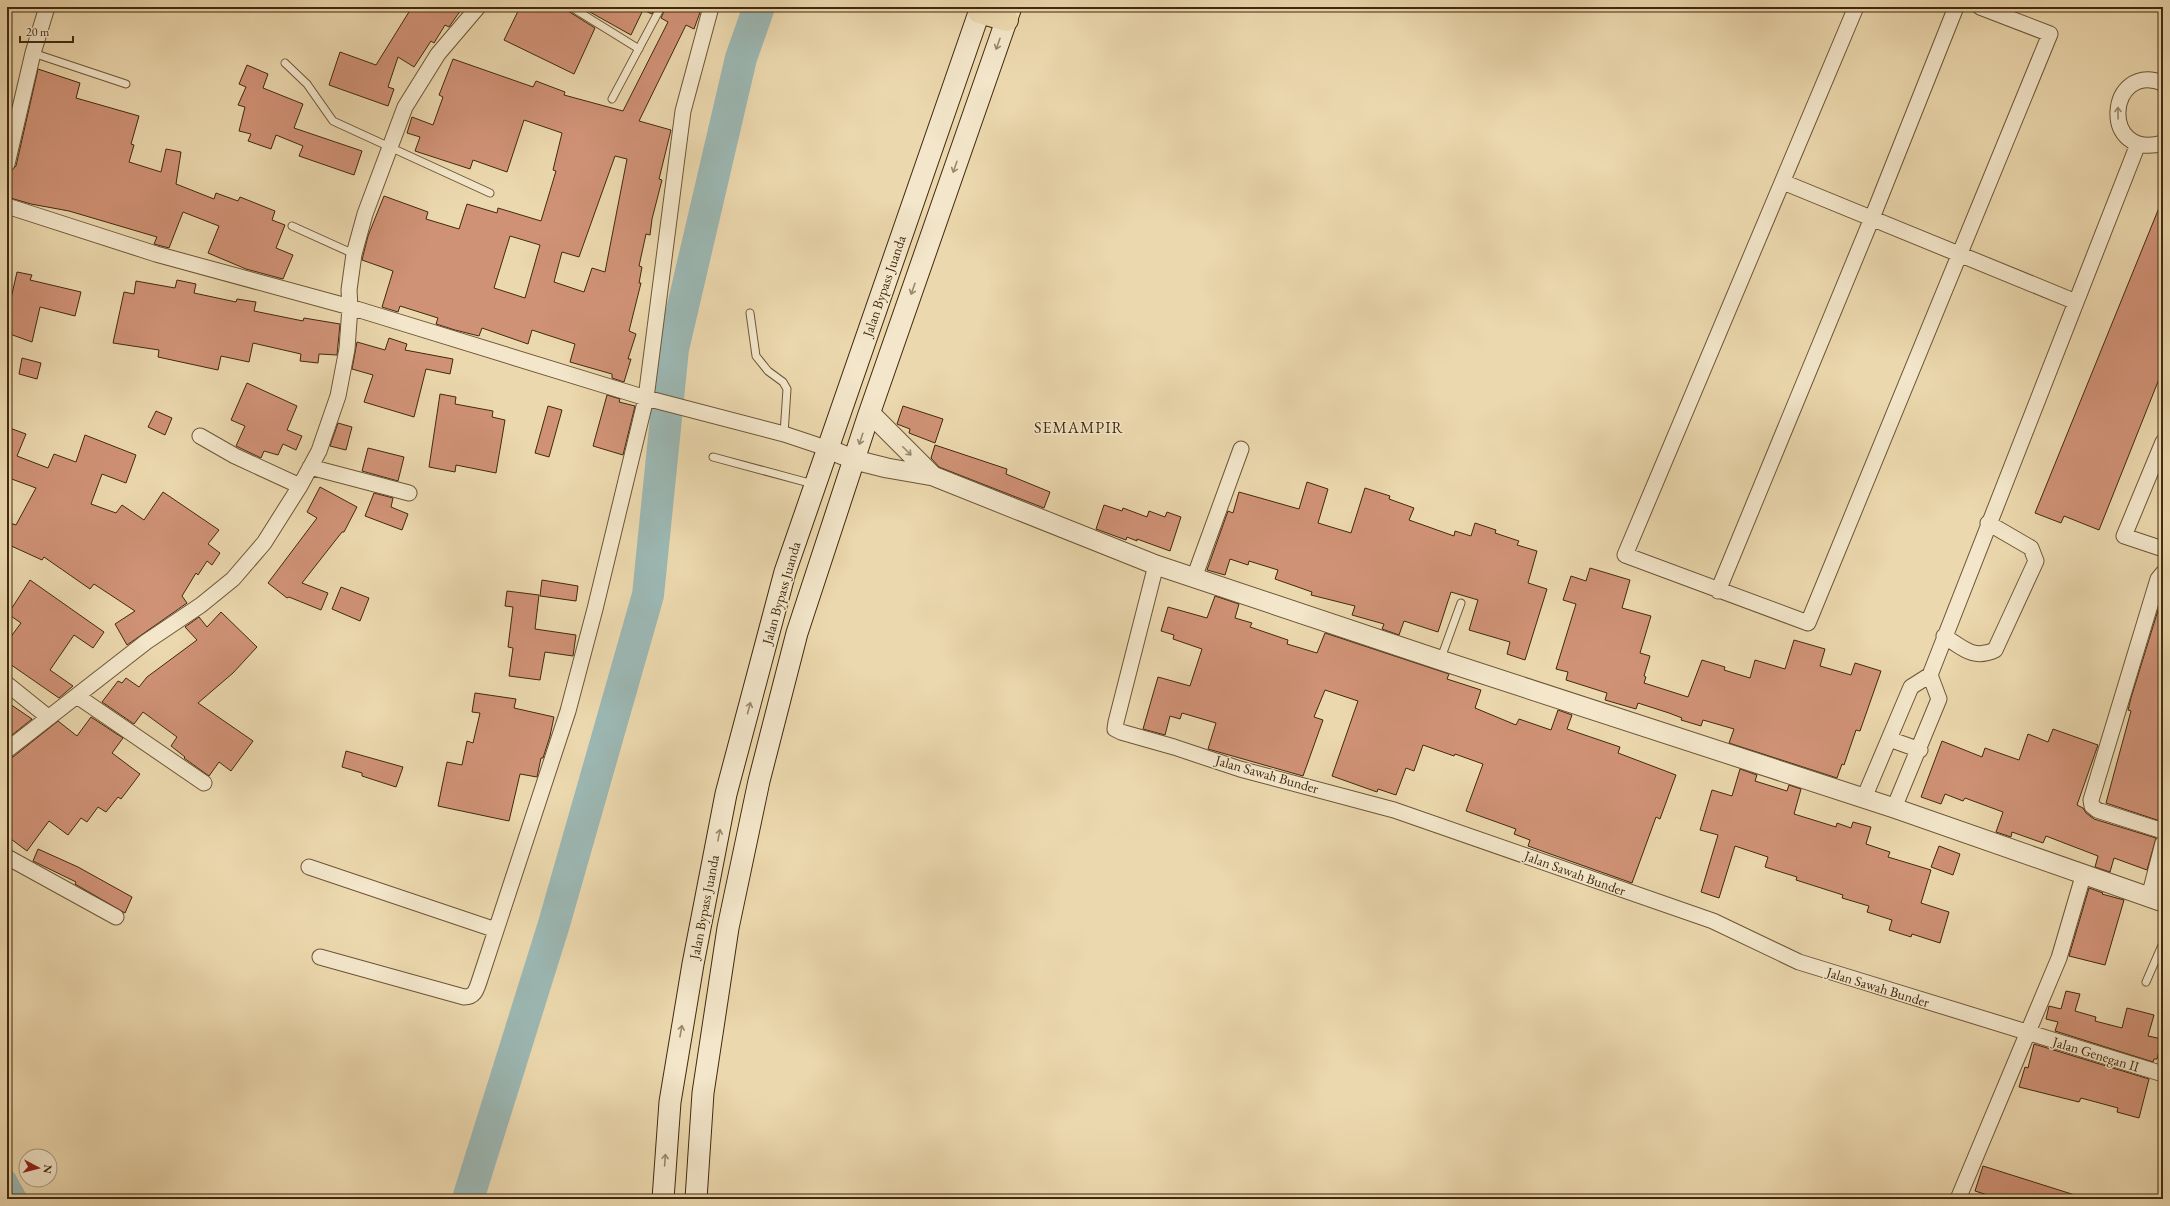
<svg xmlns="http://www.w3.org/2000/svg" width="2170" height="1206" font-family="'EB Garamond',serif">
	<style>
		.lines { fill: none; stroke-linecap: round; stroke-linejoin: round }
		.canal { stroke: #9cb8b4; stroke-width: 19 }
		.river { stroke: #9cb8b4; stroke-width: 32 }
		.building { fill: #d09276; stroke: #41290e; fill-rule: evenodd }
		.service-casing { stroke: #6c5536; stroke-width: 9 }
		.minor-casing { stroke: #6c5536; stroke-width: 17 }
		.tertiary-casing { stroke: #6c5536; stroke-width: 21 }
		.secondary-casing { stroke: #41290e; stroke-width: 23 }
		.trunk-casing { stroke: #41290e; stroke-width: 24 }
		.service { stroke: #f3e6ca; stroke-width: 7 }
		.minor { stroke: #f3e6ca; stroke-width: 15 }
		.tertiary { stroke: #f3e6ca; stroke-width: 19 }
		.secondary { stroke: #f3e6ca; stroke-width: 21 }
		.trunk { stroke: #ecd8ae; stroke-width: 22 }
		.oneway { stroke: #9a886c }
		.labels { text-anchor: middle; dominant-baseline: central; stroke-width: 3; stroke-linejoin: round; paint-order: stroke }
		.street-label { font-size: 14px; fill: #41290e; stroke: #f3e6ca }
		.quarter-label { font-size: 16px; letter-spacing: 1px; fill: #41290e; stroke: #f3e6ca }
	</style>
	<rect width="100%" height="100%" fill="#ecd8ae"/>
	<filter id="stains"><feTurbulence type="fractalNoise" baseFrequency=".005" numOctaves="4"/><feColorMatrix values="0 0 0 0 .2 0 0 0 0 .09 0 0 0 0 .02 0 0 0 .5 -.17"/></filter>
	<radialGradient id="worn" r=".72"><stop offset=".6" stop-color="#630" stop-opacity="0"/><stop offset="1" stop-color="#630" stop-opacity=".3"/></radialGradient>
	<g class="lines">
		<!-- canal -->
		<path class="canal" d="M7,1179L18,1199"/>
		<!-- river -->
		<path class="river" d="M468,1199L554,924L648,595L673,349L741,58L759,7"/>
	</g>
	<!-- building -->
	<path class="building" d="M412,7H463L449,27L445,25L434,43L431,41L414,67L398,57L388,87L394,89L388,106L329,85L340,52L376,65Z
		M520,7H566L568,11L595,28L574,74L504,40Z
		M581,7H655L652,14L643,10L631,35Z
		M666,7H702L694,29L686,25L639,121L671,130L659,179L662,180L652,219L650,235L646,234L639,266L642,267L639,283H641L629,331L636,334L628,359H631L624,382L612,378V374L570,362L575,344L532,330L528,344L482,328L479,336L455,330L436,324L438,318L400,306L398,312L382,307L393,271L362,260L368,236L384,196L428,212L426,219L459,229L467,204L497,213L498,208L541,221L556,171L553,170L562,133L524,120L507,172L473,160L470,169L415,151L420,137L407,133L412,117L433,125L443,97L439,95L453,59L533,87L536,81L565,92L564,95L623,111L668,22L661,18ZM615,156L627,159L605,272L592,268L584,292L554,282L562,252L579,257ZM510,236L540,245L525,298L494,288Z
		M247,65L268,74L263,88L303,104L294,128L362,151L354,175L299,156L303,146L276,135L271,149L248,141L251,134L239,131L245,107L238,105L246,87L239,84Z
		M38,69L80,83L76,98L139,116L131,144L134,145L129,162L161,172L166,149L181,152L176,184L214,199L216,193L238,201L240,197L275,211L272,220L285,225L276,248L293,255L283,279L246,269L208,253L219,226L183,212L169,248L154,244L157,237L69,211L31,204L7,197V181L9,173L16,166Z
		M2163,198V369L2099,530L2064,516L2061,523L2035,513Z
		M17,272L32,275L30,280L81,292L75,316L40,307L32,342L7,333V316Z
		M177,280L196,284L194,293L236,302L237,299L256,302L254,311L303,321L304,318L340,324L337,355L319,354L318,363L300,361L301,354L253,343L249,362L221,356L218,370L158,357L159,350L113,343L124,292L134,294L136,281L175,288Z
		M389,338L407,344L405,350L453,359L450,374L426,369L414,417L364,402L373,375L352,369L357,342L385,350Z
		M22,358L41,363L37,379L19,374Z
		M247,383L297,406L287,430L302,436L296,450L283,444L278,455L264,451L261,458L236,446L245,426L231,420Z
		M440,394L456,397L455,404L493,411L492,417L505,420L496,473L456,465L455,472L429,467Z
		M607,395L620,399L619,402L635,406L623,455L593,446Z
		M548,406L562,410L549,457L535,453Z
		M903,406L943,419L935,443L909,433L910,429L897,424Z
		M156,411L172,418L165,435L148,427Z
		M338,423L352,427L346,450L330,446Z
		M7,427L26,434L17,456L48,468L54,454L76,462L85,435L136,455L126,483L102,474L91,504L116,513L122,505L144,520L163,492L219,530L208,544L220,553L212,565L207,561L198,575L196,573L182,596L187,603L127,645L115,624L135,611L94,584L90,589L44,557L42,560L7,544V522L16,525L36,488L9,478L7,479Z
		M935,445L1007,469L1006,474L1050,492L1044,508L939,467L931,458Z
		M368,448L404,457L398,481L362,471Z
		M1307,482L1328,489L1318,523L1351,533L1365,488L1390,496L1389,499L1414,508L1409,520L1454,536L1455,531L1471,536L1475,523L1496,530L1495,533L1519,541L1517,545L1537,551L1528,583L1547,589L1525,660L1507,654L1510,642L1469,630L1478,600L1451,592L1438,632L1404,621L1399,635L1382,629L1384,624L1352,615L1355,606L1311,595L1312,592L1275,579L1278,570L1249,561L1248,565L1230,559L1225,575L1207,570L1228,511L1233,513L1239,492L1299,509Z
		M320,487L357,507L344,532H342L302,583L328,593L321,610L289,597L287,598L268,583L317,518L307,512Z
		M374,493L393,498L391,507L408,514L402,530L365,516Z
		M1104,505L1122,511L1123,508L1147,517L1149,511L1165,517L1167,512L1181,517L1170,551L1137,539V541L1127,537L1126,540L1096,529Z
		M1590,568L1630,580L1622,608L1651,616L1640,653L1650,656L1644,676L1646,677L1644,683L1688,697L1702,660L1725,667L1724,670L1750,678L1755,660L1785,669L1794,640L1825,649L1820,666L1851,675L1855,663L1881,671L1860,731L1856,730L1844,765L1842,764L1837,778L1729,743L1734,729L1703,720L1701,726L1681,720L1682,718L1669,713L1638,703L1636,709L1605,700L1607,693L1566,680L1568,672L1556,669L1576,604L1563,600L1571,576L1586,581Z
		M30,580L104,632L93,648L74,635L50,670L73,686L59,698L7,662V642L21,623L8,614Z
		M542,580L578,586L576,601L540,596Z
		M341,587L369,598L360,621L332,609Z
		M507,591L539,595L535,629L576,635L573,656L545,652L540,680L509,676L513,648L508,647L513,607L505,606Z
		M2163,594V822L2106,803L2131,711L2128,710L2131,698Z
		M1215,596L1239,604L1235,618L1252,623L1250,627L1288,640L1287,644L1317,653L1325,633L1449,674L1447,679L1481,690L1475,708L1516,725L1519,719L1551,730L1558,710L1572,715L1567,729L1620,747L1618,753L1676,775L1660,819L1656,817L1632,883L1528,846L1530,840L1514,834L1516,829L1466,811L1483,764L1455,754L1454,756L1423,745L1414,771L1406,768L1396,795L1378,789L1377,792L1332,776L1358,701L1325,690L1314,717L1323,720L1303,776L1208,749L1216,723L1182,713L1180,719L1170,716L1165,735L1143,729L1158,677L1190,686L1202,649L1173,639L1174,635L1161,631L1168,607L1207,618Z
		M221,612L257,647L233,673L198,703L253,741L231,771L219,762L209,776L184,758L185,757L171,746L177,737L143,712L134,724L102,702L118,681L122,683L126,678L139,687L147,677L197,640L185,627L199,617L207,627Z
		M475,693L516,699L514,708L554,717L550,736L543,758H541L537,777L520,774L509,821L438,806L447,762L462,765L467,741L473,743L480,713L472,712Z
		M7,702L32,719L7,739Z
		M91,717L123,738L112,753L140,774L121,799L118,797L106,812L98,807L87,822L81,818L68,835L49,821L27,851L7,836V759L13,757L58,721L77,736Z
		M2053,729L2098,745L2077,805L2083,808L2086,813L2094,819L2156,838L2147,870L2114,858L2110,872L2095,867L2098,856L2046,836L2043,843L2012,832L2011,837L1996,832L2003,812L1965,798L1963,801L1945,794L1941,804L1921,797L1942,741L1982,757L1985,748L2019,760L2028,734L2048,742Z
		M346,751L403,767L396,787L362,776V773L342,767Z
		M1740,769L1757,775L1755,781L1787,791L1789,785L1801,789L1794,814L1836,827L1837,823L1851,828L1853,822L1871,827L1866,844L1890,852L1888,857L1931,870L1921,903L1949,912L1940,943L1912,934L1911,937L1889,930L1892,920L1867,912L1869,906L1842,898L1843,895L1796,880L1797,877L1765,867L1768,857L1735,846L1719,898L1701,892L1718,835L1700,830L1712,790L1732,796Z
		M1939,846L1960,854L1953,875L1931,867Z
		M38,849L78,867L132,897L125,913L75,884L76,882L33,861Z
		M2089,888L2103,893L2102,894L2124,900L2105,965L2069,956Z
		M2066,991L2080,994L2075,1011L2096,1017L2095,1021L2122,1028L2127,1008L2154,1015L2148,1036L2162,1039L2157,1059H2154L2153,1062L2055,1031L2058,1022L2046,1019L2049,1006L2061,1009Z
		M2034,1044L2149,1079L2139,1118L2117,1112L2118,1108L2081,1098L2079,1102L2019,1087L2025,1067L2028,1068Z
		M1983,1166L2078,1196V1199H2000L1975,1191Z"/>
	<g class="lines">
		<defs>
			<path id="service" d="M571,7L639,49
				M33,53L126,84
				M285,63L307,84L333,121L490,193
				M612,99L661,7
				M292,226L354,254
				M750,313L756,356L768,371L783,382L787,389L784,434
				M713,457L813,484
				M1441,658L1461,603
				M2146,982L2163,943"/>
			<path id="minor" d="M1856,7L1625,555L1808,623L2050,34L1980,7
				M2163,83C2107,61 2099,161 2163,143
				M7,164L33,53L47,7
				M1783,182L2076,302
				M7,206L156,254L350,307L646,398L784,434L826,448
				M200,436L235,456L300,486
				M2163,442L2124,536L2163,549
				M310,467L409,493
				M1156,565L1116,722L1115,729L1121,732L1174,747L1240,769L1394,810L1713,921L1799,962L2163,1074
				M2163,573L2158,579L2091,800L2092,806L2097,810L2163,831
				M1194,578L1241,449
				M1718,591L1872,218L1956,7
				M1944,636C1963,648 1973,660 1995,650L2036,561L2031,548L1988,523
				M7,684L48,717
				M77,696L204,783
				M1889,739L1920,750
				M7,750L146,642L201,605L233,579L264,543L300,486L319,451L338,396L347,349L350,307L349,290L354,254L365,214L405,107L438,54L478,7
				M1864,798L1911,687L1930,675L2138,144
				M1894,808L1939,699L1930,675
				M7,857L116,917
				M309,867L496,930
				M2149,897L2163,843
				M320,957L464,997C474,997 476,991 479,982L568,711L595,609L646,398L683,111L711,7
				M1958,1199L2059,958L2084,873"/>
			<path id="tertiary" d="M870,413L933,476
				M826,448L855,460L887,468L933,476L1156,565L1440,660L1894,808L2163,902"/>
			<path id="secondary" d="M663,1199L670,1102L693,964L726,794L785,572L981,7
				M696,1199L703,1093L728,928L759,781L797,633L868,417L1011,7"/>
			<path id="trunk" d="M979,12L1007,20"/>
		</defs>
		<!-- service casing -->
		<use href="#service" class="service-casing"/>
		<!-- minor casing -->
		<use href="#minor" class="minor-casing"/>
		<!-- tertiary casing -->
		<use href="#tertiary" class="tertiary-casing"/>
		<!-- secondary casing -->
		<use href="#secondary" class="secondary-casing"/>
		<!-- trunk casing -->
		<use href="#trunk" class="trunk-casing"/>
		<!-- service -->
		<use href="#service" class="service"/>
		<!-- minor -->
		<use href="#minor" class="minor"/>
		<!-- tertiary -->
		<use href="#tertiary" class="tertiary"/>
		<!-- secondary -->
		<use href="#secondary" class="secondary"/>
		<!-- trunk -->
		<use href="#trunk" class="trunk"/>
	</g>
	<!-- one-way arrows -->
	<defs><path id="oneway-shaft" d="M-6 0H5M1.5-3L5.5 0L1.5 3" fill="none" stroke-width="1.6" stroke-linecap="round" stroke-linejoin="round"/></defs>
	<g class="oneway">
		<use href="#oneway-shaft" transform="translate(998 44) rotate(109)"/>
		<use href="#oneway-shaft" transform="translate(2118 113) rotate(-91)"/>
		<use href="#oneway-shaft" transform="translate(955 167) rotate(109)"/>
		<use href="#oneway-shaft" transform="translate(913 289) rotate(109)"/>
		<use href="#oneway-shaft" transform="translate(861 439) rotate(108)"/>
		<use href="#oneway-shaft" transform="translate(907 451) rotate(45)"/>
		<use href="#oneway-shaft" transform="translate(749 708) rotate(-75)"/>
		<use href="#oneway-shaft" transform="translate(719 835) rotate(-79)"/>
		<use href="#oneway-shaft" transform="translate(681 1031) rotate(-80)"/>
		<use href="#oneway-shaft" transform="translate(665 1160) rotate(-86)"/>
	</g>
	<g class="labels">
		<!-- street labels -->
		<g class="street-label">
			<text transform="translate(884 286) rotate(-71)">Jalan Bypass Juanda</text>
			<text transform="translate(781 593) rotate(-74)">Jalan Bypass Juanda</text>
			<text transform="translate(1267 774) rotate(16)">Jalan Sawah Bunder</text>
			<text transform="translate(1575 873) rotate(20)">Jalan Sawah Bunder</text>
			<text transform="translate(704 907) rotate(-79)">Jalan Bypass Juanda</text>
			<text transform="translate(1878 987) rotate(17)">Jalan Sawah Bunder</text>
			<text transform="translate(2096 1054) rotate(17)">Jalan Genegan II</text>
		</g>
		<!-- quarter labels -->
		<g class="quarter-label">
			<text x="1079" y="427">SEMAMPIR</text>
		</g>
	</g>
	<!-- margin -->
	<rect width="2170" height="1206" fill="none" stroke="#ecd8ae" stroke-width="24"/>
	<rect x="8" y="8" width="2154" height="1190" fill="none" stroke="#41290e" stroke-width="2"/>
	<rect x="12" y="12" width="2146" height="1182" fill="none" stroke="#41290e"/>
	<!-- north arrow -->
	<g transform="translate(38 1168) rotate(97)"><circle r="19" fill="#f3e6ca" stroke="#ac9a7f"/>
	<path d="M0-3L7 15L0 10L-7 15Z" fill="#8f2418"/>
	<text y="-6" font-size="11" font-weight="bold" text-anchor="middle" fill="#41290e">N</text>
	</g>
	<!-- scale -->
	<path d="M20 36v6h53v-6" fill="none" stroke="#41290e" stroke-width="2"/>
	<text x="26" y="36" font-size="12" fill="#41290e" stroke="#f3e6ca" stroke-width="3" paint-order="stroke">20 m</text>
	<rect width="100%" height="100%" filter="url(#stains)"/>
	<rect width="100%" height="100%" fill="url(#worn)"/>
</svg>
